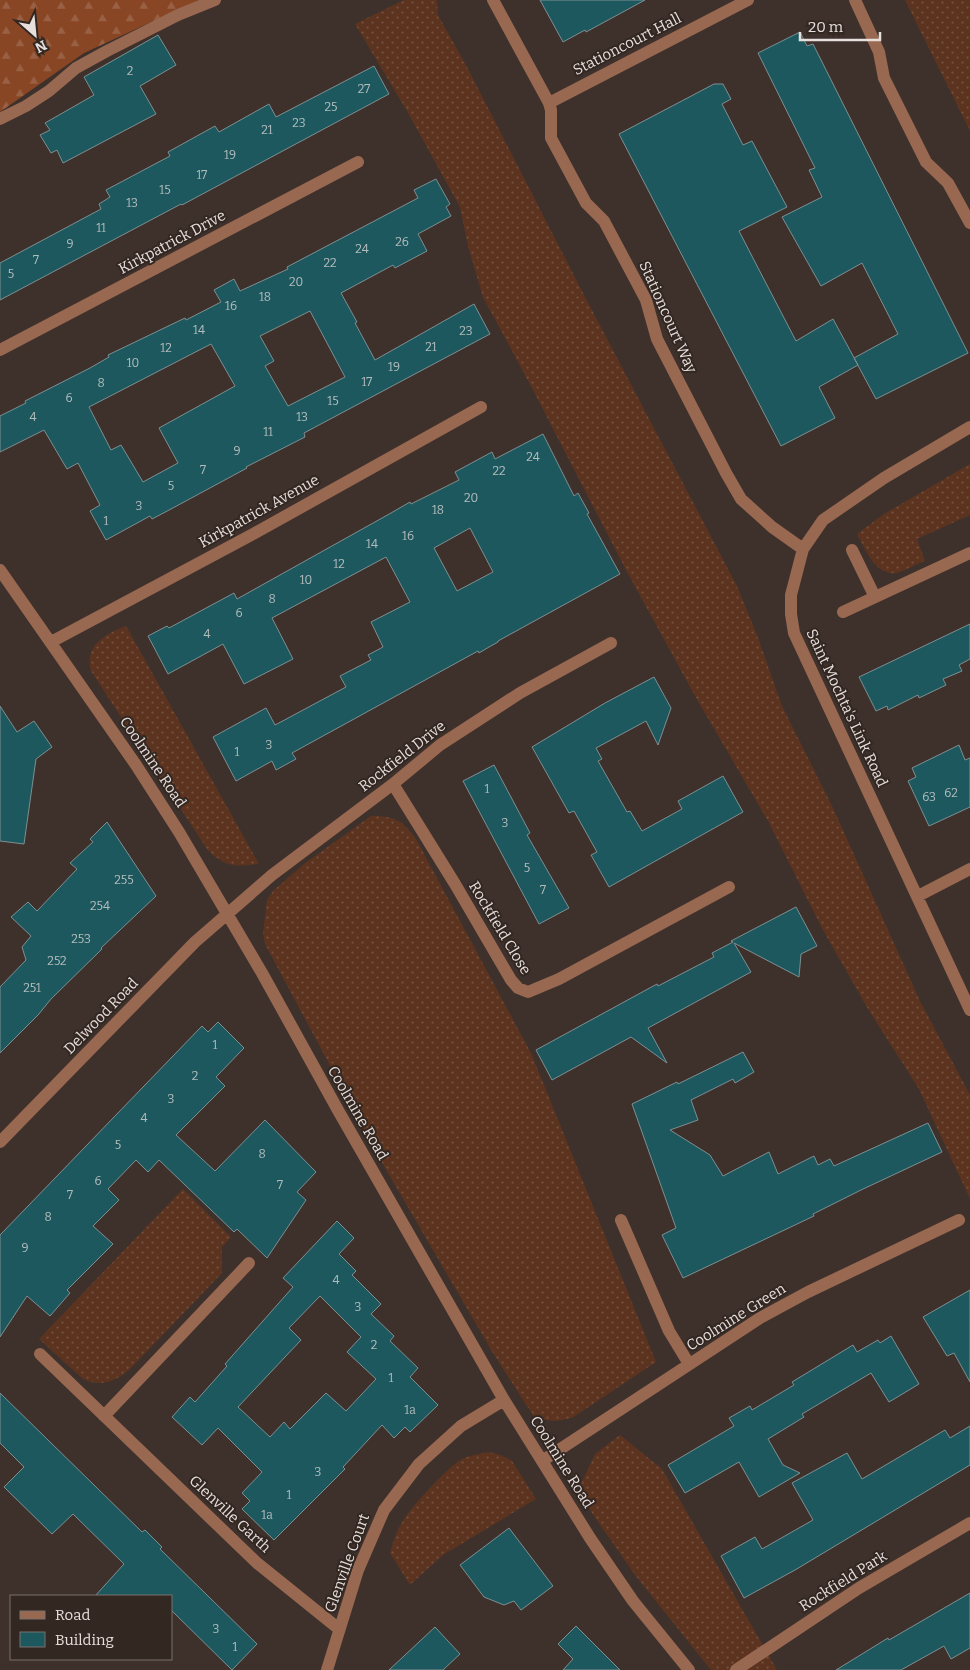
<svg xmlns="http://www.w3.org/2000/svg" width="970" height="1670" font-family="Bitter,serif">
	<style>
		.grass { fill: url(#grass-dots) }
		.forest { fill: url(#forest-firs) }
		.building { fill: #1d585f; stroke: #7e8f91; fill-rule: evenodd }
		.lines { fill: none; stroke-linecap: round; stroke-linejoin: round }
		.minor { stroke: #996851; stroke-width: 12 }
		.labels { text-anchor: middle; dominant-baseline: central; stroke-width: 4; stroke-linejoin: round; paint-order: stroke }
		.number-label { font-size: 12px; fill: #b4bdbd }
		.street-label { font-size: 15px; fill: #e7dfdc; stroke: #332722 }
	</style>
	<defs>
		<pattern id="grass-dots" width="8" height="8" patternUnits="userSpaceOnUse" patternTransform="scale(1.25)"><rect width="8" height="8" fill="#5c331f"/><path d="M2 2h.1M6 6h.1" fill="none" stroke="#73503f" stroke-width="1.8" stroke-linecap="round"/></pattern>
		<pattern id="forest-firs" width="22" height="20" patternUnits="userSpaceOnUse" patternTransform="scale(1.25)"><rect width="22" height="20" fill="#884625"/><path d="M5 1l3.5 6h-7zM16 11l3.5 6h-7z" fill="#996044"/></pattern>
	</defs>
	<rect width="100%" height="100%" fill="#3e312c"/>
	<!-- grass -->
	<path class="grass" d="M404,0H437L438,15L467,67L584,295L737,586L757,635L782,706L833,808L920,1001L970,1095V1199L919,1089L868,1009L823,930L768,821L695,696L626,570L533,390L483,297L468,246L460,207L407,111L355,24Z
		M905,0H970V131Z
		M970,464V515L917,539L925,561C916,564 905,571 896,573C875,576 865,548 857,534L884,514Z
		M126,626L259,864C235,867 224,867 207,849L91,671C84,646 105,634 126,626Z
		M371,816C395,816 402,820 416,839L531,1053L656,1362L572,1418L556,1421L546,1420L534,1416L525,1403L493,1353L381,1161L265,944L263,933L267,900L273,891L304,864Z
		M183,1189L231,1237L222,1247V1273L130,1369C116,1381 101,1388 83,1379L39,1339Z
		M620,1435L662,1469L777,1670H711L635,1575L592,1513L581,1493V1484L595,1454Z
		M489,1452L501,1455L512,1461L536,1499L443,1555L410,1585L390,1553C393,1543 396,1532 401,1524C410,1508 445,1470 459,1461C468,1455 479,1454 489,1452Z"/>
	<!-- forest -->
	<path class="forest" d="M0,0H199L84,53L0,112Z"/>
	<!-- building -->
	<path class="building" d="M540,0H645L586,32L585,30L563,42Z
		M800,32L807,46L813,44L968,353L876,399L854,358L898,334L862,263L821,286L782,217L822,197L809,170L815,168L758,53Z
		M158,35L176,65L140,86L156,114L63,163L57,150L51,153L40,135L50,130L45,123L94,95L84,77Z
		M374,66L389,94L182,205L181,204L0,300V263L101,209L99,204L110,197L106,190L170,156L168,152L215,126L219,132L269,104L276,117Z
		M714,84H723L731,99L722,104L743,145L752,141L787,207L739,231L755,262L796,341L833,319L858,365L819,387L835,418L781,446L619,134Z
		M436,179L450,204L446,207L451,216L418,234L427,251L395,268L393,265L341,293L357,322L355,323L375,360L474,304L490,334L304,433L305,437L246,467L247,468L171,509L152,519L150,516L106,540L90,511L100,505L78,463L67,469L44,430L0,452V416L26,403L25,401L90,368L109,357L108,355L185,318L186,320L221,302L214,290L234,279L240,291L288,269L287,267L418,198L414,190ZM310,311L345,377L288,406L265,366L274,361L260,336ZM211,344L235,386L159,428L178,463L143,482L121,445L111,450L89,407Z
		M543,434L574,496L578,493L589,513L587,514L620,574L498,641V642L489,647L479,653L478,651L292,753L296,759L276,770L272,761L236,781L213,737L266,708L275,725L277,724L346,687L340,676L371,660L368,655L383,647L371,622L410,602L386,557L272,618L293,659L244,684L223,644L168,674L148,636L167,626L169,628L234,593L237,599L391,513L410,502L411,504L459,480L455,472L492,452L495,459ZM470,528L493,572L457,591L434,548Z
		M970,624V659L959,665L962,671L943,679L946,685L919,698L918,695L888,710L887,706L876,711L859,677Z
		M654,677L671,708L658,745L646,721L596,748L602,759L598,761L627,812L630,811L642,831L682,809L678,801L723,776L743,812L609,887L591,855L597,852L574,811L569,813L532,747L605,703Z
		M0,706L17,732L34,721L52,747L36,759L24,844L0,841Z
		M959,745L965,760L970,758V807L929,826L908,781L916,777L912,768Z
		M494,765L530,833L527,835L569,908L539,924L463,781Z
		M107,822L156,896L101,948L102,949L51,999L38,1015L0,1053V987L26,960L22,947L31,936L11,917L28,902L37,911L77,869L70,863L93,842L90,839Z
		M796,907L817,946L801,954L799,977L734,943L751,972L648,1028L667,1063L631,1037L552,1080L536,1050L657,984L658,986L714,957L712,953L733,942L731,941Z
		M218,1022L244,1048L216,1077L225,1086L176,1135L215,1171L265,1120L316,1172L297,1192L306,1200L267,1258L237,1229L234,1232L159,1160L148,1172L136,1160L108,1189L119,1200L93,1226L113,1244L67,1290L70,1293L50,1316L27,1296L0,1337V1235L202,1026L208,1032Z
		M743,1052L754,1072L735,1083L733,1079L691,1100L698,1120L670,1130L710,1155L723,1176L769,1152L778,1174L814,1156L818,1165L830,1159L834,1166L928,1123L942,1152L861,1190L813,1214L814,1216L683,1278L662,1235L676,1228L632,1104L677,1082L678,1084Z
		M337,1221L354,1238L339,1254L356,1271L352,1275L381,1304L371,1314L394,1336L390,1341L418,1368L410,1377L438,1405L410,1432L405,1427L394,1438L382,1425L343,1467L345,1469L274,1540L242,1509L250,1501L242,1493L262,1472L218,1428L202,1445L172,1417L190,1397L195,1402L227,1366L225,1364L293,1287L283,1278ZM320,1296L361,1337L347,1352L376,1379L346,1411L326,1393L290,1429L284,1422L270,1437L238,1407L301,1340L289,1328Z
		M970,1290V1382L954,1353L947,1356L923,1317Z
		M891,1336L919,1384L889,1402L871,1373L802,1414L804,1417L768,1439L783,1465L800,1473L759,1497L739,1462L685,1493L668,1465L734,1426L729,1418L750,1406L752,1410L794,1385L792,1382L853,1345L857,1352L878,1340L880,1343Z
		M0,1393L142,1532L145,1530L162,1547L160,1549L257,1644L232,1670L171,1610V1596H95L124,1564L73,1514L52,1534L4,1487L24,1467L0,1443Z
		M970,1426V1465L795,1570L744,1598L721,1556L755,1537L762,1549L813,1520L792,1483L847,1453L862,1479L945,1430L950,1438Z
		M509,1528L553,1586L521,1610L514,1601L504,1605L484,1597L460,1565Z
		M970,1593V1648L951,1659L944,1646L901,1670H836L888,1638L889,1640Z
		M576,1626L620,1670H563L573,1659L558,1644Z
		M435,1627L460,1654L443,1670H389Z"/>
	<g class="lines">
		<!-- minor -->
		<path class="minor" d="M493,0L549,103L551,110V138L586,203L604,221L646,300L657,339L726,473L741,499L772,527L803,549
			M855,0L879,52L884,78L926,162L948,183L970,223
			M549,103L748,0
			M0,119L26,106L49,91L76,68L107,51L178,15L215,0
			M0,350L358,162
			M970,427L884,478L823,520L803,549L791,595V614L794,633L801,648L970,1010
			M852,550L875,597
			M0,570L136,765L179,832L262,973L339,1112L504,1400L590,1538L633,1601L689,1670
			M843,612L970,553
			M51,642L255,533L481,407
			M393,784L455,884L511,980L518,988L528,992L559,979L729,887
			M918,896L970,869
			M0,1142L195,942L272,875L393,784L440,745L520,693L611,643
			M621,1220L669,1331L689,1364
			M40,1354L257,1563L339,1629
			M104,1416L249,1263
			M542,1461L760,1318L808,1292L959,1220
			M327,1670L358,1570L384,1510L419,1464L461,1426L504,1400
			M736,1670L859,1588L970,1523"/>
	</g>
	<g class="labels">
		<!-- number labels -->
		<g class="number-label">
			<text x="130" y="71">2</text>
			<text x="364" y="89">27</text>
			<text x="331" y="107">25</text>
			<text x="299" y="123">23</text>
			<text x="267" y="130">21</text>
			<text x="230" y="155">19</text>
			<text x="202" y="175">17</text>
			<text x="165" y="190">15</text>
			<text x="132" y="203">13</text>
			<text x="101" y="228">11</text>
			<text x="402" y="242">26</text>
			<text x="70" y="244">9</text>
			<text x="362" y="249">24</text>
			<text x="36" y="260">7</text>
			<text x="330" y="263">22</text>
			<text x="11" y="274">5</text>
			<text x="296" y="282">20</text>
			<text x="265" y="297">18</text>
			<text x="231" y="306">16</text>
			<text x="199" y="330">14</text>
			<text x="466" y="331">23</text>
			<text x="431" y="347">21</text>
			<text x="166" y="348">12</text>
			<text x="133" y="363">10</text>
			<text x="394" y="367">19</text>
			<text x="367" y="382">17</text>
			<text x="101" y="383">8</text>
			<text x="69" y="398">6</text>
			<text x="333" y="401">15</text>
			<text x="33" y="417">4</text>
			<text x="302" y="417">13</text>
			<text x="268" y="432">11</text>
			<text x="237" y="451">9</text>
			<text x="533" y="457">24</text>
			<text x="203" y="470">7</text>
			<text x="499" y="471">22</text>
			<text x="171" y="486">5</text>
			<text x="471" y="498">20</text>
			<text x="139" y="506">3</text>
			<text x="438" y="510">18</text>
			<text x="106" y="521">1</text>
			<text x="408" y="536">16</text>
			<text x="372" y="544">14</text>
			<text x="339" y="564">12</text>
			<text x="306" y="580">10</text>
			<text x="272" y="599">8</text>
			<text x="239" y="613">6</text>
			<text x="207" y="634">4</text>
			<text x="269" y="745">3</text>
			<text x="237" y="752">1</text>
			<text x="487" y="789">1</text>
			<text x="951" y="793">62</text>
			<text x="929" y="797">63</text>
			<text x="505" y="823">3</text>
			<text x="527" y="868">5</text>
			<text x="124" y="880">255</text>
			<text x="543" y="890">7</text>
			<text x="100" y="906">254</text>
			<text x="81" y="939">253</text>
			<text x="57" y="961">252</text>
			<text x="32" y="988">251</text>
			<text x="215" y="1045">1</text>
			<text x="195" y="1076">2</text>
			<text x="171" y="1099">3</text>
			<text x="144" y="1118">4</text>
			<text x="118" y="1145">5</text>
			<text x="262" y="1154">8</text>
			<text x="98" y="1181">6</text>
			<text x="280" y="1185">7</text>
			<text x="70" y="1195">7</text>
			<text x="48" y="1217">8</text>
			<text x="25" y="1248">9</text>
			<text x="336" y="1280">4</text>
			<text x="358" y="1307">3</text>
			<text x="374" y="1345">2</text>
			<text x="391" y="1378">1</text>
			<text x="410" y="1410">1a</text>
			<text x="318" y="1472">3</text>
			<text x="289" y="1495">1</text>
			<text x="267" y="1515">1a</text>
			<text x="216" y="1629">3</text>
			<text x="235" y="1647">1</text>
		</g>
		<!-- street labels -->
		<g class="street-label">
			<text transform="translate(627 44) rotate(-27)">Stationcourt Hall</text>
			<text transform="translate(172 242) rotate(-28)">Kirkpatrick Drive</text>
			<text transform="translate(668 317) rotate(66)">Stationcourt Way</text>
			<text transform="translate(259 511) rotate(-29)">Kirkpatrick Avenue</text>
			<text transform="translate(847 708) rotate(65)">Saint Mochta's Link Road</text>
			<text transform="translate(402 756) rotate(-38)">Rockfield Drive</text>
			<text transform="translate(153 762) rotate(56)">Coolmine Road</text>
			<text transform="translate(500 928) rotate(59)">Rockfield Close</text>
			<text transform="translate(101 1016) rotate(-46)">Delwood Road</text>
			<text transform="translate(358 1113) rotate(60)">Coolmine Road</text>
			<text transform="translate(736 1317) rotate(-32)">Coolmine Green</text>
			<text transform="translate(562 1462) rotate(58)">Coolmine Road</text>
			<text transform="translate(230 1514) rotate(43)">Glenville Garth</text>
			<text transform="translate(347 1563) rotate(-70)">Glenville Court</text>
			<text transform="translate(843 1581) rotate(-32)">Rockfield Park</text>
		</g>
	</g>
	<!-- legend -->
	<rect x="10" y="1595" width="162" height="65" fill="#332722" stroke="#7b716c"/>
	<rect x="20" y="1611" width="25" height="8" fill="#996851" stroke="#7b716c"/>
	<text x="55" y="1620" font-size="15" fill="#e7dfdc">Road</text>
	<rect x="20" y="1632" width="25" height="15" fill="#1d585f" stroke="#7b716c"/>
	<text x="55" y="1645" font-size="15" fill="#e7dfdc">Building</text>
	<!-- north arrow -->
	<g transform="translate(35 35) rotate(153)" stroke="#332722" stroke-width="4" paint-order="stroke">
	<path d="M0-4L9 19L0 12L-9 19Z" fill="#e7dfdc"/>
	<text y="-8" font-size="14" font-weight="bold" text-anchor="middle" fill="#e7dfdc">N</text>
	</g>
	<!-- scale -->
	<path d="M800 32v8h80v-8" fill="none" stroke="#e7dfdc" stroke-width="2.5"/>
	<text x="808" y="32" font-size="15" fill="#e7dfdc" stroke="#332722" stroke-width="4" paint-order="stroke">20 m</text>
</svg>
